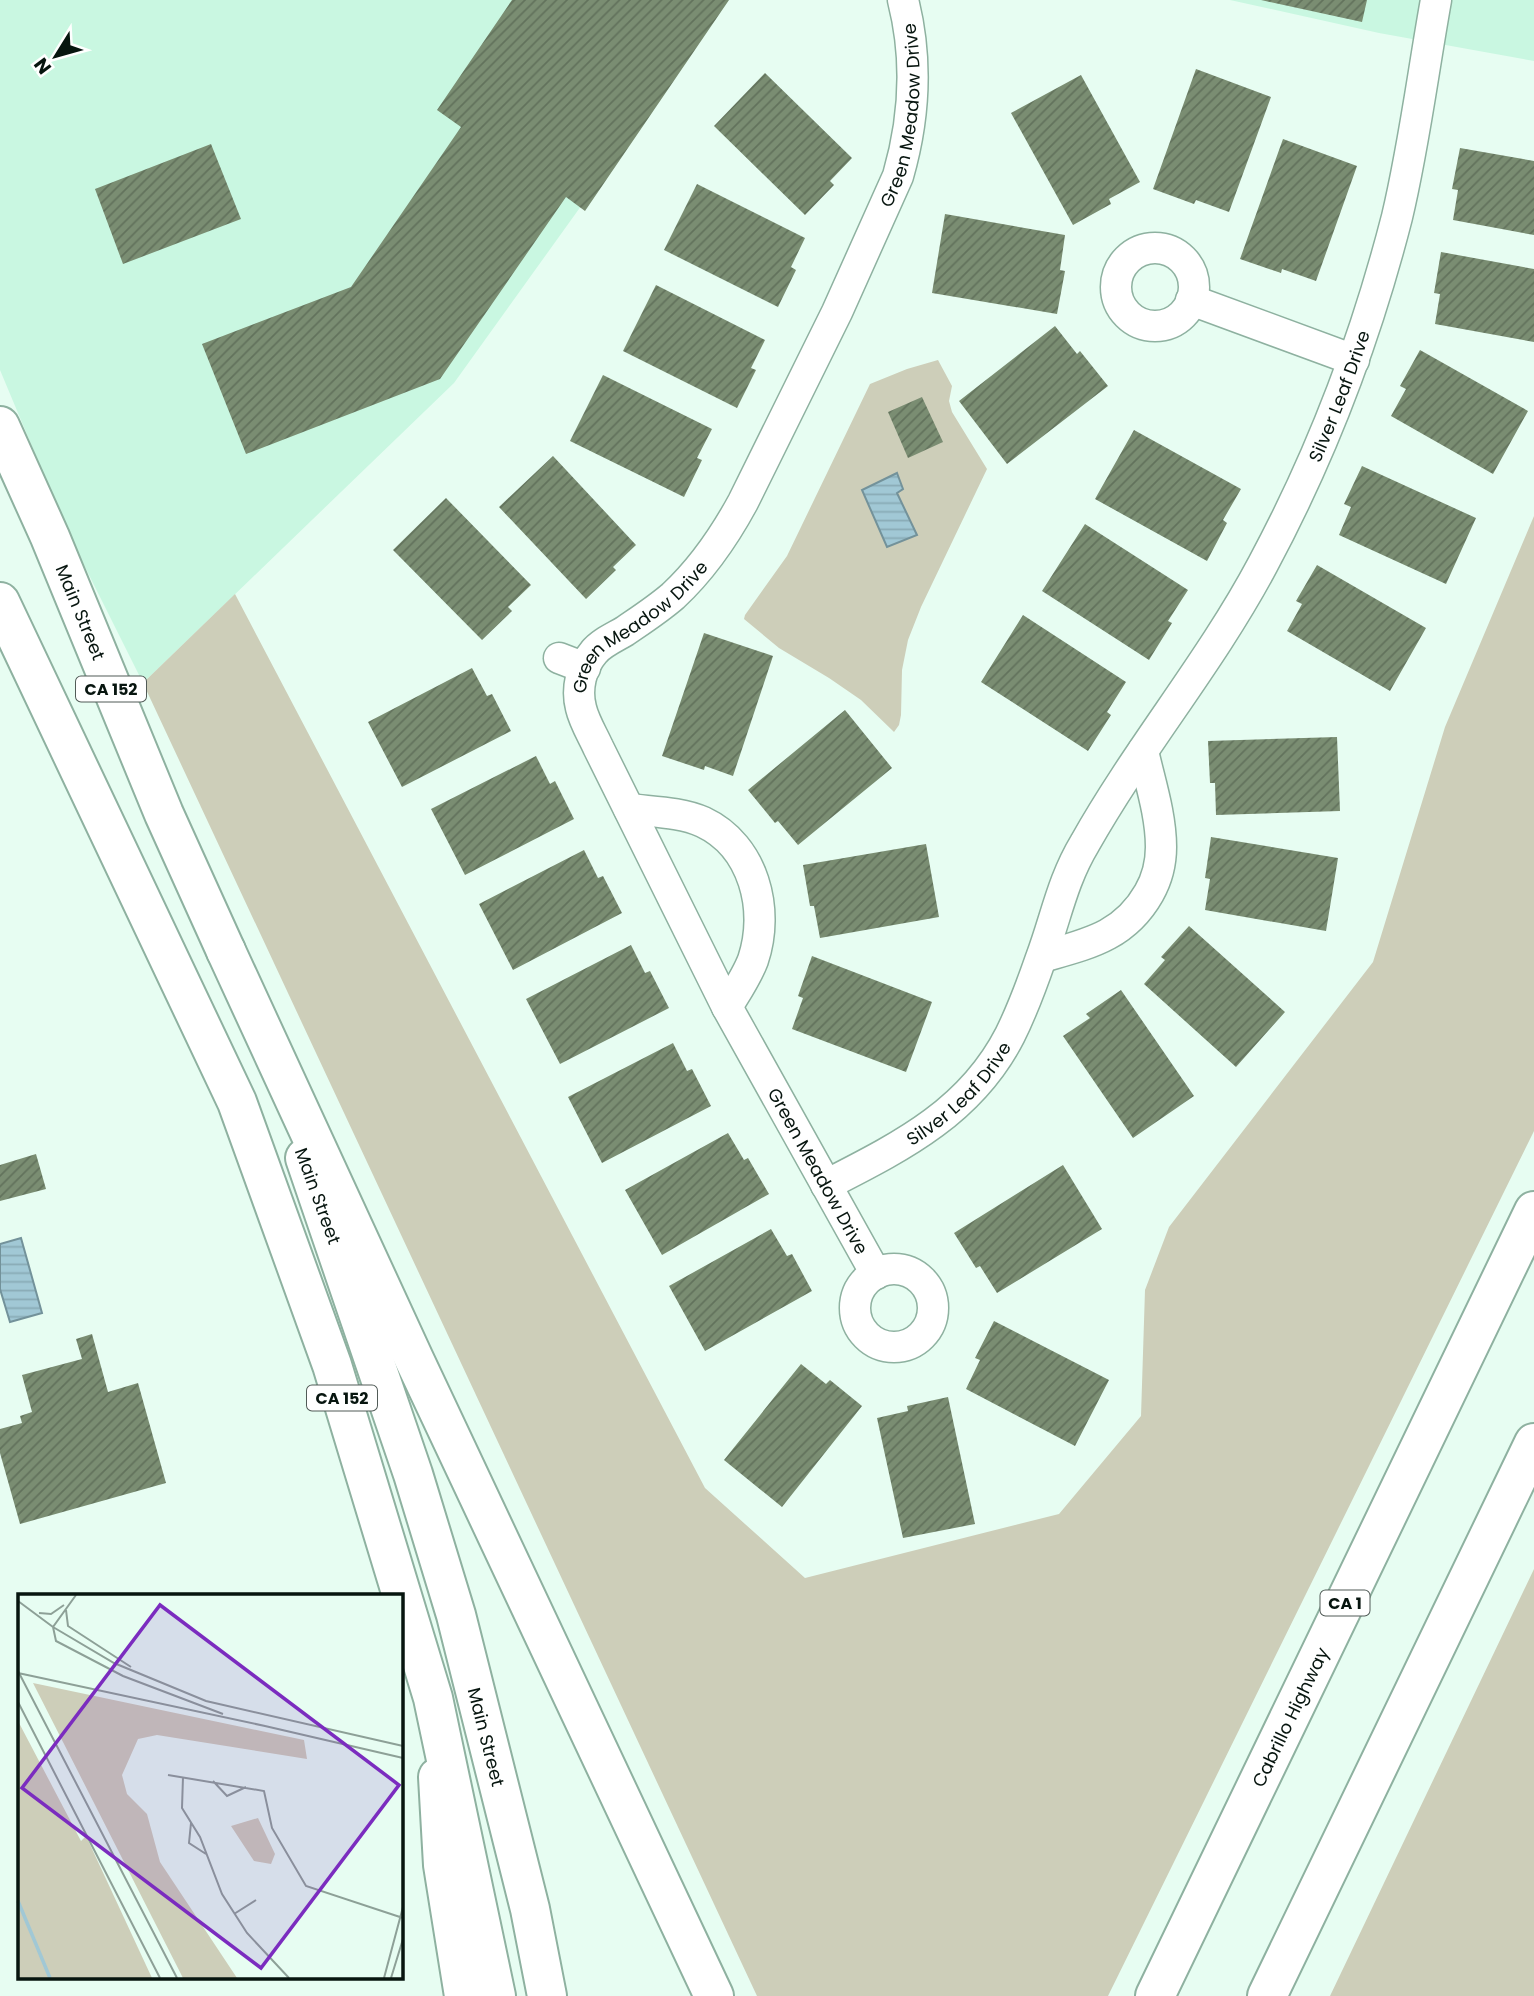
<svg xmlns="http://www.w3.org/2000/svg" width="1534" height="1996" font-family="Poppins,sans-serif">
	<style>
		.built { fill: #c9f7e1 }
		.green { fill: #cdceb9 }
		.water { fill: url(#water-rules); stroke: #73929a; stroke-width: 2 }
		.building { fill: url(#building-hatch) }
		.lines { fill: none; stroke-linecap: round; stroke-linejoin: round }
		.street-casing { stroke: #8eb1a0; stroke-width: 33 }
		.secondary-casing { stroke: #8eb1a0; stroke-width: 42 }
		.primary-casing { stroke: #8eb1a0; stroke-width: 42 }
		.highway-casing { stroke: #8eb1a0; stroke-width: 42 }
		.street { stroke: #fff; stroke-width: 30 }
		.secondary { stroke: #fff; stroke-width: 38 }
		.primary { stroke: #fff; stroke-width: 38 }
		.highway { stroke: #fff; stroke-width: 38 }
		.labels { text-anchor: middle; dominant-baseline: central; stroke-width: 5; stroke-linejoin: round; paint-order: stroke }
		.shield { fill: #fff; stroke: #515b57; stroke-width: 2 }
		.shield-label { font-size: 16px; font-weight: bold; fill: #07150f }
		.street-label { font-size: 18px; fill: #07150f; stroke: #fff }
		.inset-river { fill: none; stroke: #a1c8d5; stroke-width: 3.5 }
		.inset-road { fill: none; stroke: #8da097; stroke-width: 2 }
		.view { fill: #7b2cbf; fill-opacity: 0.15; stroke: #7b2cbf; stroke-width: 3.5 }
		.inset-edge { fill: none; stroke: #07150f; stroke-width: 3.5 }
	</style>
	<defs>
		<pattern id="water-rules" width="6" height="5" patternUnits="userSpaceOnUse" patternTransform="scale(1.75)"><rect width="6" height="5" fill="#a1c8d5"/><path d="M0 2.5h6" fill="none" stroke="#89abb6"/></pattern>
		<pattern id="building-hatch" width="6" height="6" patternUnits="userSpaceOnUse" patternTransform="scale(1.75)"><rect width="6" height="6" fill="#7a8d72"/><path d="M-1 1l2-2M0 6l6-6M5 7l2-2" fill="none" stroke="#62725c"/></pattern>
	</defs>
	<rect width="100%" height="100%" fill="#e7fdf2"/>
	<!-- built -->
	<path class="built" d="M0,0H729L454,383L143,683L69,535L0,370Z
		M1230,0H1534V61L1379,33Z"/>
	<!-- green -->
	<path class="green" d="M938,360L952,386L949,401L952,412L987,469L921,607L908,640L902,670L901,715L899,725L894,732L861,700L829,678L779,648L744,619L745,615L787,556L870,384L907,369Z
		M1534,516V1131L1108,1996H757L143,683L235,594L705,1488L805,1578L1059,1514L1141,1416L1145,1290L1169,1227L1373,962L1445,727Z
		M1534,1569V1996H1330Z"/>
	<!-- water -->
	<path class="water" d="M897,473L903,489L897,493L917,535L887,547L862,490Z
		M21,1238L42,1313L10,1322L0,1289V1244Z"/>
	<!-- building -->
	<path class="building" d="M512,0H729L585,211L566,197L440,379L246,454L202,344L351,287L461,127L437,110Z
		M1261,0H1367L1362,22Z
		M1196,69L1271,97L1229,212L1196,200L1194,204L1153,189Z
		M765,73L852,158L830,181L834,185L805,215L714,126Z
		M1081,75L1140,182L1109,199L1111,204L1073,225L1011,113Z
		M1283,139L1357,166L1316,281L1282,269L1281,273L1240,259Z
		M211,144L241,219L123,264L95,189Z
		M1460,148L1534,161V235L1453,220L1458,190L1452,189Z
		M697,184L805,238L791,267L796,270L778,307L664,250Z
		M945,214L1065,235L1060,270L1065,271L1057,314L932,293Z
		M1441,252L1534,269V342L1435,324L1440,294L1434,293Z
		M656,285L765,340L751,368L756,370L737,408L623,351Z
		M1055,326L1077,354L1080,351L1108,386L1007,464L959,401Z
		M1420,350L1528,411L1493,474L1391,416L1406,389L1400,386Z
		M603,375L712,429L697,458L702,460L684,497L570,441Z
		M922,397L943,442L908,458L888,412Z
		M1134,430L1241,489L1223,520L1227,523L1207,561L1095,499Z
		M553,456L636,545L613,567L616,570L586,599L499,507Z
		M1362,466L1476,518L1446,584L1339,535L1351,507L1344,504Z
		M446,498L531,585L508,607L512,611L482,640L393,550Z
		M1085,524L1188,590L1168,621L1172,623L1149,660L1042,591Z
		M1317,565L1426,628L1390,691L1287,631L1302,604L1296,601Z
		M1023,615L1126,682L1107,712L1111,715L1088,751L981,682Z
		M704,633L773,656L733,776L705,766L704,770L662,756Z
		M472,668L487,696L492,694L511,731L402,787L368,722Z
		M845,710L892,768L798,845L778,821L775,823L748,790Z
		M1337,737L1340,811L1216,815L1215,783H1210L1208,741Z
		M536,756L550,784L555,781L574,819L465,875L431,809Z
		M1211,837L1338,858L1326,931L1205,910L1210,879L1205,878Z
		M926,844L939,917L820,938L814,906H810L803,865Z
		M584,850L598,878L603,876L622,913L513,970L479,904Z
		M1189,926L1285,1012L1236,1067L1144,984L1165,960L1161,957Z
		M631,945L645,973L650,971L669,1008L560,1064L526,999Z
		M812,956L932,1002L906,1072L792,1029L803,998L798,996Z
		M1121,990L1194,1096L1133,1138L1063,1036L1090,1018L1086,1014Z
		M673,1043L687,1071L692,1069L711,1106L602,1163L568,1097Z
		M728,1133L744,1160L748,1158L769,1194L662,1255L625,1190Z
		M36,1154L46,1189L0,1201V1165Z
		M1063,1165L1102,1229L997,1293L980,1266L976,1268L954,1233Z
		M771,1229L787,1256L792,1254L812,1291L705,1351L669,1286Z
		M994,1321L1109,1380L1075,1446L966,1389L980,1360L975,1358Z
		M92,1334L108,1392L138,1383L166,1483L20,1524L0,1453V1429L22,1423L20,1416L32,1412L22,1375L82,1359L76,1339Z
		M801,1364L826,1384L830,1380L862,1406L782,1507L724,1460Z
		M948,1397L975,1524L903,1538L877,1418L908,1411L907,1406Z"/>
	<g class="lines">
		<defs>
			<g id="street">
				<circle cx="1155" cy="287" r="39"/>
				<path d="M1191,300L1354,360"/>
				<path d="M559,658L585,668"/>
				<path d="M629,809C653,812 681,812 703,822C754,846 770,910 753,960C747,976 736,992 727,1007"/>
				<path d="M1042,957C1087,944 1124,937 1149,893C1157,879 1161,862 1161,847C1161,815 1150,782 1143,751"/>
				<path id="s1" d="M826,1185C900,1147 970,1113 1010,1035C1022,1011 1032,984 1041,958C1056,918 1062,881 1085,843C1139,747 1211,662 1263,564C1322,454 1366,338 1397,217C1414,146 1423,72 1436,0"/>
				<circle cx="894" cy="1308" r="39"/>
				<path id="s2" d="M876,1274L727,1007L598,747C592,734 584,721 581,708C576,689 581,667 594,652C601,643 615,637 625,631C641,620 658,609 673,596C702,569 724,537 743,502L837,312L898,176C915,117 918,59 903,0"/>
			</g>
			<g id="secondary">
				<path id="s3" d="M305,1158L413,1474L456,1615L530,1909L547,1996"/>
				<path d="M438,1777L443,1865L464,1996"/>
			</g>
			<g id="primary">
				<path id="s4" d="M0,426L50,537L164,814L226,951"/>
				<path d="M0,602L237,1102L332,1365L433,1698L496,1996"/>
			</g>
			<g id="highway">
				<path d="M226,951L414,1359L714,1996"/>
				<path id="s5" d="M1155,1996L1534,1211"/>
				<path d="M1267,1996L1534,1443"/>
			</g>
		</defs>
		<!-- street casing -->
		<use href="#street" class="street-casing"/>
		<!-- secondary casing -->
		<use href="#secondary" class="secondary-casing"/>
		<!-- primary casing -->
		<use href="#primary" class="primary-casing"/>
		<!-- highway casing -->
		<use href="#highway" class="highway-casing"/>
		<!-- street -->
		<use href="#street" class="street"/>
		<!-- secondary -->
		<use href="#secondary" class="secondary"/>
		<!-- primary -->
		<use href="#primary" class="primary"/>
		<!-- highway -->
		<use href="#highway" class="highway"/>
	</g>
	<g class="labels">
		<!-- shield labels -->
		<g class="shield">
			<rect x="76" y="676.5" width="70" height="25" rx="5"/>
			<rect x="307" y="1385.5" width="70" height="25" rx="5"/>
			<rect x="1320.5" y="1590.5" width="49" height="25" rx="5"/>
		</g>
		<g class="shield-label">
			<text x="111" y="689">CA 152</text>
			<text x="342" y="1398">CA 152</text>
			<text x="1345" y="1603">CA 1</text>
		</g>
		<!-- street labels -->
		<g class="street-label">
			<text stroke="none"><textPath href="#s2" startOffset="1335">Green Meadow Drive</textPath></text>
			<text stroke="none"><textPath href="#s1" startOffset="964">Silver Leaf Drive</textPath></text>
			<text stroke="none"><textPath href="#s4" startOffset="203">Main Street</textPath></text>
			<text stroke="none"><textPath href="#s2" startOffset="747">Green Meadow Drive</textPath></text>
			<text stroke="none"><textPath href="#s1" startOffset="163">Silver Leaf Drive</textPath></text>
			<text transform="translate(818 1171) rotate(61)">Green Meadow Drive</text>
			<text transform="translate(318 1196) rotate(70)">Main Street</text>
			<text stroke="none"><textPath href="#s5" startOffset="310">Cabrillo Highway</textPath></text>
			<text stroke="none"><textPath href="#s3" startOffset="607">Main Street</textPath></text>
		</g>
	</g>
	<!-- overview -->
	<g transform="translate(18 1594)">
		<rect width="385" height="385" fill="#e7fdf2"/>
		<path d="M15,89L286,146L289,165L139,141L120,145L104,181L109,200L129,220L142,268L219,384H165ZM0,127L63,247L68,242L134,384H0ZM240,224L257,260L253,270L236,267L213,232Z" fill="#cdceb9"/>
		<path class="inset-river" d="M0,307L32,384"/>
		<path class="inset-road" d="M58,1L35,33L38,47L105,82L205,120M0,7L35,33M48,16L50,32L113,73M21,19L33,20L46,11M35,33L96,69L188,107L385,152M0,77L159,384M0,79L247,132M0,108L142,384M247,132L385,164M150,181L246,197L254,234L288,292L385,324M165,183L164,214L182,243L204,300L229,339L271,384M195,187L209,202L228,193M173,229L171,249L188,260M216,320L238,306M366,384L385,313M373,384L385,345"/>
		<path class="view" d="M142,11L381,191L243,374L4,194Z"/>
		<rect width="385" height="385" class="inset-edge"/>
	</g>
	<!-- north arrow -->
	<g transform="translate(56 56) rotate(233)" stroke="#ffffff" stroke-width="5" paint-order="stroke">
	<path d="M0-5L12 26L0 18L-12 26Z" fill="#07150f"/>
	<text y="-10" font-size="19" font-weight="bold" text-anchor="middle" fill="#07150f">N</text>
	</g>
</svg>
